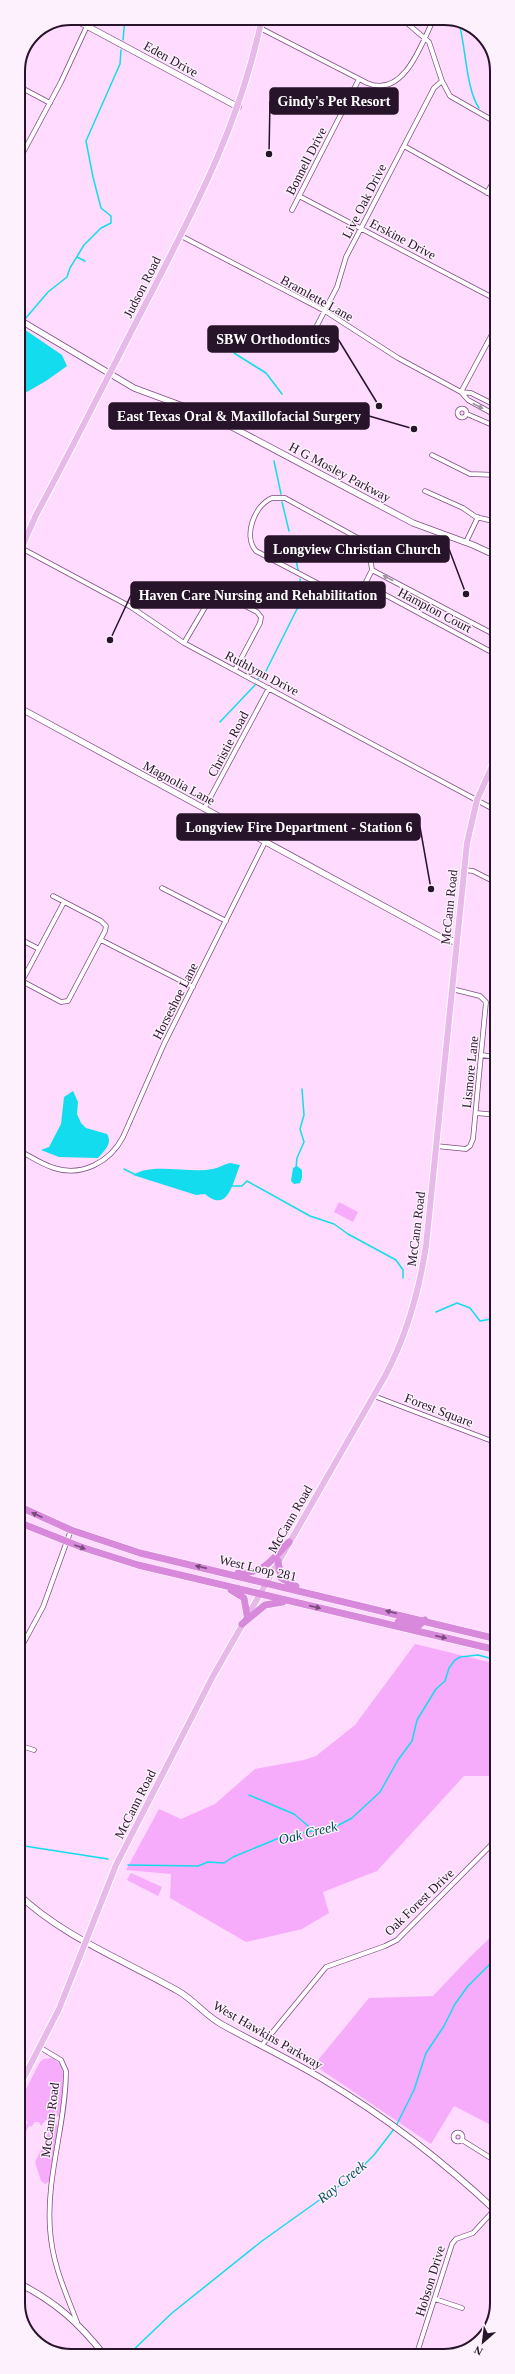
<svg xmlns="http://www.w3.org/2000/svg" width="515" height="2374" font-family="'Times New Roman',serif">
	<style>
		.green { fill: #f7acfb }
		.water { fill: #13dcee }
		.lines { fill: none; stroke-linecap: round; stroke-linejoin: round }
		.stream { stroke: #13dcee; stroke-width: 1.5 }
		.street-casing { stroke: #7f4d82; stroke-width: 5.5 }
		.secondary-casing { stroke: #7f4d82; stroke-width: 7 }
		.primary-casing { stroke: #fff; stroke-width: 8 }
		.highway-casing { stroke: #fff; stroke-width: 8 }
		.street { stroke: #fff; stroke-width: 4 }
		.secondary { stroke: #fff; stroke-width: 5.5 }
		.primary { stroke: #e8b8ea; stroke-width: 6 }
		.highway { stroke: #d889dc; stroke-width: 7 }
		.oneway { fill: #9e959f }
		.oneway2 { fill: #77497a }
		.labels { text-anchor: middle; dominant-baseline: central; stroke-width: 3; stroke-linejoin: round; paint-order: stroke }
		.street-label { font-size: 13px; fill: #28142a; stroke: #fdf1fd }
		.water-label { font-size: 14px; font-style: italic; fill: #025158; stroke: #fdf1fd }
		.rim { fill: none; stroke: #28142a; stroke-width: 2 }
		.leader { fill: none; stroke: #28142a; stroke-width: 1.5 }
		.callout-dot { fill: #28142a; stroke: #fdf1fd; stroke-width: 1.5 }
		.callout { fill: #28142a; stroke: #28142a; stroke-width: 1.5 }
		.callout-label { font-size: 14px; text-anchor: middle; font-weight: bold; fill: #fff }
	</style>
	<rect width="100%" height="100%" fill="#fedbff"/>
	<!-- green -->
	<path class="green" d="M339,1202L358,1212L353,1222L334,1212Z
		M415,1644L497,1664V1776H464L377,1871L323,1892L329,1913L302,1929L246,1942L170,1898L171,1874L126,1870L159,1809L181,1819L215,1804L255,1769L304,1760L316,1756L355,1725Z
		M131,1873L162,1887L158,1896L127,1880Z
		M497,1931V2128L454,2106L431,2144L314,2065L369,1998L433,1996L470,1957Z
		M51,2058C71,2064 62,2100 59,2116L46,2120L41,2126L39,2122H35L31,2127L29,2126L25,2133L22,2131L28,2122L24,2119L26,2114L19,2107V2102L40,2062L44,2059Z
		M55,2122L58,2126L51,2178L50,2181L45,2184L41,2181L35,2162L47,2138V2126Z"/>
	<!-- water -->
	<path class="water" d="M18,325L62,355L67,366L46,381L18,397Z
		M73,1091L78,1102L77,1114L81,1123L86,1128L107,1134C113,1144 104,1151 98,1158L59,1157L41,1150L49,1147L61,1124L64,1097Z
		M230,1163L240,1165C233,1182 228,1214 205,1194L196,1195L133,1175C153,1162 189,1174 213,1169C219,1168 224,1164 230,1163Z
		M297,1166L302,1170V1178L300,1183L294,1184L291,1181L293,1168Z"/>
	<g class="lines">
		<!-- stream -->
		<path class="stream" d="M459,23C466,48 466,89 479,108
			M123,40L125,18
			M77,257L85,261
			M25,319L48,292L67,277L70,268L84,245L101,228L111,223V216L101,208L93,177L86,141L120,64L121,50
			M234,353L266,373L282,394
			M274,461L281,494
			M282,502L289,531
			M292,539L298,570
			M300,579L302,596
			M258,679L265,673L298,607
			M220,722L255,685
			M296,1168L297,1158L304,1142L300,1129L304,1115L302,1089
			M124,1169L134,1174
			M230,1186H242L247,1181L310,1216L334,1224L348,1234L396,1260L403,1270V1278
			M436,1312L457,1303L470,1308L480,1321L491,1319L497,1315
			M249,1795L294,1814L313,1830
			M18,1845L108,1859
			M128,1865L198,1866L208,1862L224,1863L233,1857L284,1836L335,1827L352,1818L380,1792L398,1760L412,1741L417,1720L436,1689L445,1681L449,1668L455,1660L460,1657L478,1655L497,1660
			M396,2126L414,2090L426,2053L444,2026L455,2004L468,1986L497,1957
			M127,2356L172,2313L262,2241L353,2176L374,2155L394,2129"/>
		<defs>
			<path id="street" d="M401,18L429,42L442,81L450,96L497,123
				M260,28L367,83C404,99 422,43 434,18
				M18,86L50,103
				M404,146L497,198
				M18,162L61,82L87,26
				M487,193L497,175
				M299,196L497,300
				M292,210L359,79
				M181,236L325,311L398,358L461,392L468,400L497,416
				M18,264V263
				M312,335L337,287L346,257L434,88L442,81
				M461,392L497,325
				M461,392L471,393L497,406
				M457.5 413a4.5 4.5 0 1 1 9 0a4.5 4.5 0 1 1-9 0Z
				M467,414L497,427
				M432,455L470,474L497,475
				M425,491L463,508L476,517L497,522
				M272,498H285L365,542L369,549L372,570L365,584L344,593H336L256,551C243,536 254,506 272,498Z
				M466,542L478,517
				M21,548L131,607L184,643L497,811
				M372,570L497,636
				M365,584L497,655
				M184,643L214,592L222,594L257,612L261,617L260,623L235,670
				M204,809L269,688
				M464,870L473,871L497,883
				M162,888L226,921
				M18,938L39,949
				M101,940L193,987
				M18,979L61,1002L68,1001L105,931L106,926L101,921L53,896
				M22,981L64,902
				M481,1055L497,1057
				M476,1113L497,1115
				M436,1146L466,1149L470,1146L473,1139L486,1002L480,996L452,989
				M18,1150C30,1156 41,1164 54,1168C82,1177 110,1162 123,1137L164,1044L265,842
				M374,1396L497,1443
				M18,1653L43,1607L71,1530
				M18,1745L34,1750
				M262,2045L326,1967L385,1946L397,1940L497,1839
				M41,2048L61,2060L66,2071C66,2124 46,2176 50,2229C52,2263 65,2291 77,2322
				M453.5 2137a4.5 4.5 0 1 1 9 0a4.5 4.5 0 1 1-9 0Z
				M462,2140L497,2162
				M435,2299L462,2308
				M416,2356L452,2244L456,2239L473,2233L497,2207"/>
			<path id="secondary" d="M72,18L238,107
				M18,319L134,388L215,418L413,523L473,545L497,556
				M18,707L444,939L457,942
				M18,1894C63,1937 124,1960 178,1991C194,2000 205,2015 221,2024C255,2043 291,2060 324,2080C386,2117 444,2162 497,2212
				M18,2283C55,2301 80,2324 105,2356"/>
			<path id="primary" d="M18,556L36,515C74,445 109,374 146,303C195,208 240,124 262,18
				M18,2089L59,2009L116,1865L213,1676L385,1376C407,1335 419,1291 426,1246L467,843L477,800L497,755"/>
			<path id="highway" d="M18,1506L71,1530L140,1553L497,1639
				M18,1522L81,1547L138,1565L497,1650
				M278,1561L281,1578L296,1586
				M238,1573C266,1573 270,1561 289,1542
				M231,1590L244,1598L247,1615
				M398,1622L418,1626L425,1620
				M242,1624L265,1605L283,1602"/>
		</defs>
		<!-- street casing -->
		<use href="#street" class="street-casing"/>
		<!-- secondary casing -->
		<use href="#secondary" class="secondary-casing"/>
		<!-- primary casing -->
		<use href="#primary" class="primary-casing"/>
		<!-- highway casing -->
		<use href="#highway" class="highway-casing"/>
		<!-- street -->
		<use href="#street" class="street"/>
		<!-- secondary -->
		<use href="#secondary" class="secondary"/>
		<!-- primary -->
		<use href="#primary" class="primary"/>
		<!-- highway -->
		<use href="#highway" class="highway"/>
	</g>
	<!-- one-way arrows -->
	<defs><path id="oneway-solid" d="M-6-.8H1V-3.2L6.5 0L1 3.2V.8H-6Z"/></defs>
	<g class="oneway">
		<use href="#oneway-solid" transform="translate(478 406) rotate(28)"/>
		<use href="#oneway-solid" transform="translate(388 578) rotate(-152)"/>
	</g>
	<g class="oneway2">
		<use href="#oneway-solid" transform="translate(37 1515) rotate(-156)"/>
		<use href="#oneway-solid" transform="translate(80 1547) rotate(20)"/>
		<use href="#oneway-solid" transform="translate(201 1567) rotate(-167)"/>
		<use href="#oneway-solid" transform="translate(315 1607) rotate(13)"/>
		<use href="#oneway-solid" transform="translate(391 1612) rotate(-166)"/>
		<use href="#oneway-solid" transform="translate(441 1637) rotate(13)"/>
	</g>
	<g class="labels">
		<!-- street labels -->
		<g class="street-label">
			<text transform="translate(171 59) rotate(29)">Eden Drive</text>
			<text transform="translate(306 161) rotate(-63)">Bonnell Drive</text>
			<text transform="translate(364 201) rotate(-63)">Live Oak Drive</text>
			<text transform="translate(403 239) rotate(28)">Erskine Drive</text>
			<text transform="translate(142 287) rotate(-63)">Judson Road</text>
			<text transform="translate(317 298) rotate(29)">Bramlette Lane</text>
			<text transform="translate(340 472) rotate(28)">H G Mosley Parkway</text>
			<text transform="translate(435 610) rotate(28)">Hampton Court</text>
			<text transform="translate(262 673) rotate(28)">Ruthlynn Drive</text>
			<text transform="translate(228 744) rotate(-62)">Christie Road</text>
			<text transform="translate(179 783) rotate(28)">Magnolia Lane</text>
			<text transform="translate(449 907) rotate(-84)">McCann Road</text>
			<text transform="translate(175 1001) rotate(-63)">Horseshoe Lane</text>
			<text transform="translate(470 1072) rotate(-84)">Lismore Lane</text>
			<text transform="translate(416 1229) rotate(-83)">McCann Road</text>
			<text transform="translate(439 1410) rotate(21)">Forest Square</text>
			<text transform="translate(290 1519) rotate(-60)">McCann Road</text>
			<text transform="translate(258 1568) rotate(13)">West Loop 281</text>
			<text transform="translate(135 1804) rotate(-63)">McCann Road</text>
			<text transform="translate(419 1902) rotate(-44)">Oak Forest Drive</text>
			<text transform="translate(268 2035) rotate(30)">West Hawkins Parkway</text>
			<text transform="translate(50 2120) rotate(-83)">McCann Road</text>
			<text transform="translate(430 2281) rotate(-73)">Hobson Drive</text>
		</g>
		<!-- water labels -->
		<g class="water-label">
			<text transform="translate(308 1833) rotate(-14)">Oak Creek</text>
			<text transform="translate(342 2182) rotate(-39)">Ray Creek</text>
		</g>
	</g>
	<!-- crop -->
	<path d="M0 0H515V2374H0ZM71 25H444A46 46 0 0 1 490 71V2303A46 46 0 0 1 444 2349H71A46 46 0 0 1 25 2303V71A46 46 0 0 1 71 25Z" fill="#fdf1fd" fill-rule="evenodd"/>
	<path class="rim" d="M71 25H444A46 46 0 0 1 490 71V2303A46 46 0 0 1 444 2349H71A46 46 0 0 1 25 2303V71A46 46 0 0 1 71 25Z"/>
	<!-- callouts -->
	<path class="leader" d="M269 154L270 101M379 406L338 339M414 429L369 416M466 594L449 549M110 640L131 595M431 889L420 827"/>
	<g class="callout-dot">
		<circle cx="269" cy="154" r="4"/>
		<circle cx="379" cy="406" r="4"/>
		<circle cx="414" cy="429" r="4"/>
		<circle cx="466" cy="594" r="4"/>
		<circle cx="110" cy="640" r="4"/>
		<circle cx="431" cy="889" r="4"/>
	</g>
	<g class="callout">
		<rect x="270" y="88" width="128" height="26" rx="4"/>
		<rect x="208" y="326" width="130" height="26" rx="4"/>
		<rect x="109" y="403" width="260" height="26" rx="4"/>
		<rect x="265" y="536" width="184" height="26" rx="4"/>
		<rect x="131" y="582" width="254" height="26" rx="4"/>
		<rect x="177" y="814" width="243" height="26" rx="4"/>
	</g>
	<g class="callout-label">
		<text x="334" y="106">Gindy's Pet Resort</text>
		<text x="273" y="344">SBW Orthodontics</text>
		<text x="239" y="421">East Texas Oral &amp; Maxillofacial Surgery</text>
		<text x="357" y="554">Longview Christian Church</text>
		<text x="258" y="600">Haven Care Nursing and Rehabilitation</text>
		<text x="299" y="832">Longview Fire Department - Station 6</text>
	</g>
	<!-- north arrow -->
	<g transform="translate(483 2342) rotate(208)" stroke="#fdf1fd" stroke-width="3" paint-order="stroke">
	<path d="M0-3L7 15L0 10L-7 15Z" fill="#28142a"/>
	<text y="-6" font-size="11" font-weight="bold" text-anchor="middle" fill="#28142a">N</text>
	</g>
</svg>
